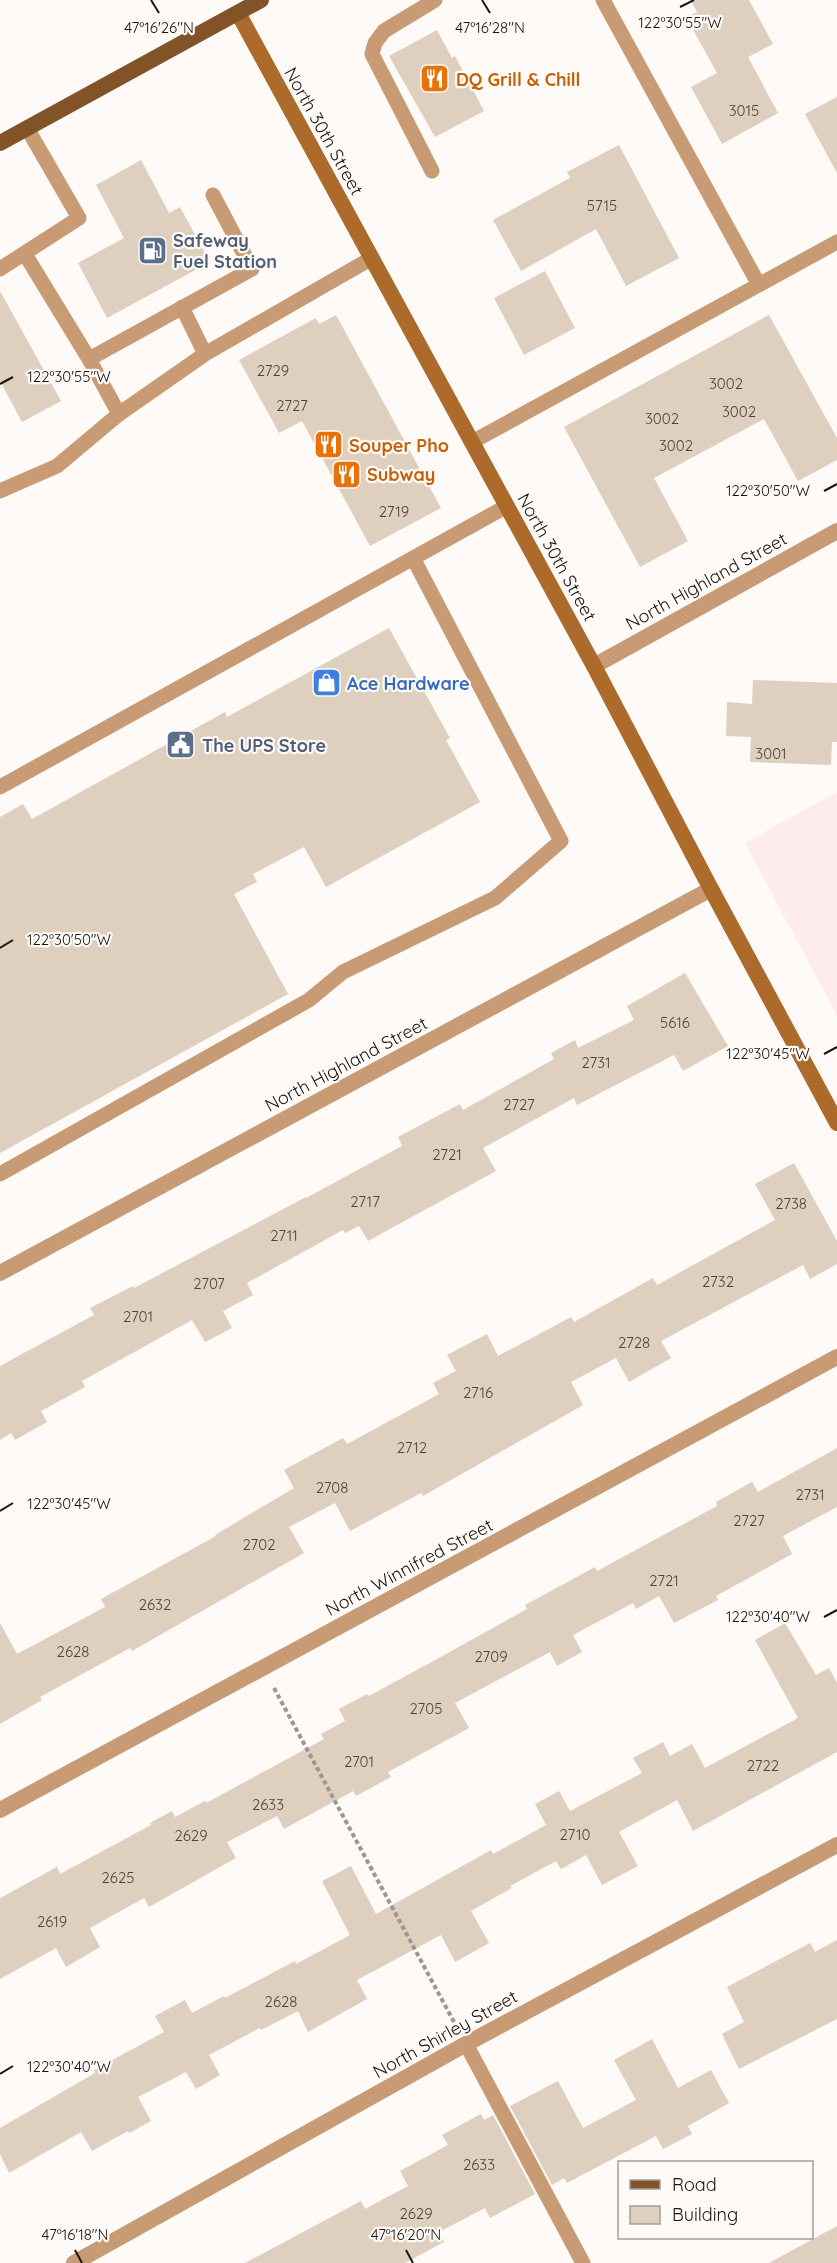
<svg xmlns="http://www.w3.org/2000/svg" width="837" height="2263" font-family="Quicksand,sans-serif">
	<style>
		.industrial { fill: #fdeceb }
		.building { fill: #dfcfbf }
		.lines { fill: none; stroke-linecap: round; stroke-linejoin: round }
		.path { stroke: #9b9893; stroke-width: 4; stroke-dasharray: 4.5 3; stroke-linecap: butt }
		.service { stroke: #c89b74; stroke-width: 15 }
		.minor { stroke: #c89b74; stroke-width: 16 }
		.secondary { stroke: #ac6b2a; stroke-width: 16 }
		.primary { stroke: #815327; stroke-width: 16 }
		.ticks { fill: none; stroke: #1a150f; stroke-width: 2 }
		.labels { text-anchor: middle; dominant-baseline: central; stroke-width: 4.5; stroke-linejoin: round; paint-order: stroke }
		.number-label { font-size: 15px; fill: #4b443b }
		.food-label { font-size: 18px; font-weight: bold; fill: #c56008; stroke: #fdfaf7; text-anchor: start }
		.street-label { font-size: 18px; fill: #1a150f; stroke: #fdfaf7 }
		.service-label { font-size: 18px; font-weight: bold; fill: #4e5e75; stroke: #fdfaf7; text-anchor: start }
		.shop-label { font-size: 18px; font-weight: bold; fill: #366cbe; stroke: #fdfaf7; text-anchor: start }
		.ticks-label { font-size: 15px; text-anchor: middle; fill: #1a150f; stroke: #fdfaf7; stroke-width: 4.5; stroke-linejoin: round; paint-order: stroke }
	</style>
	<rect width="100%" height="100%" fill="#fdfaf7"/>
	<!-- industrial -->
	<path class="industrial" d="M837,792V1015L745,843Z"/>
	<!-- building -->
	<path class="building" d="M691,0H749L773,44L748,57L778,113L722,144L691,87L717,73L686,17L697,12Z
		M437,30L452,58L455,56L484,111L435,137L389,56Z
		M837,97V173L805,114Z
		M619,145L679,258L626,286L596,229L521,271L493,220L570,178L567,172Z
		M141,160L169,213L180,207L210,262L107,318L78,263L124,238L96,185Z
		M545,271L575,328L524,355L494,298Z
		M0,291L61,401L22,422L0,381Z
		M336,315L441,508L370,546L302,421L279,433L239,360L316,318L319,324Z
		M769,315L837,438V460L798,481L764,419L654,478L688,541L640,567L564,427Z
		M389,628L450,738L446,740L480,802L326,887L304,847L253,874L257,882L234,894L288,994L0,1153V817L23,804L32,819L225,712L227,717Z
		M753,680L837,683V742H832L831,765L750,762L751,737L726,736L727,702L752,704Z
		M685,973L728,1046L683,1071L674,1055L577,1105L574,1098L483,1148L496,1171L368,1241L359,1226L345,1233L343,1230L247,1283L253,1295L223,1311L232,1328L205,1342L192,1320L82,1381L85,1387L41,1411L47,1422L15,1440L11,1433L0,1440V1366L94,1315L90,1308L133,1286L134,1288L306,1197V1198L402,1146L398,1137L460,1104L463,1110L554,1059L551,1053L575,1040L578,1048L634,1020L627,1006Z
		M794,1163L837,1241V1264L810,1279L803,1265L661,1341L671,1358L629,1382L616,1358L571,1382L583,1405L423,1496L421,1493L350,1531L335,1503L289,1527L304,1553L132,1651L130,1648L40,1697L42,1700L0,1724V1623L17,1654L105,1607L101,1599L216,1536L215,1535L294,1488L284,1470L343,1438L347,1444L439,1394L433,1383L456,1371L447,1355L487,1334L498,1356L571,1317L574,1322L653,1278L657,1285L775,1220L755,1184Z
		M837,1448V1507L783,1536L792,1554L716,1596L718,1600L674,1623L659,1596L636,1609L633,1603L573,1635L582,1652L557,1666L550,1652L455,1703L469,1728L388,1772L391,1777L356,1796L353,1791L284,1829L277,1816L227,1842L236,1858L149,1907L144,1898L90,1928L100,1947L66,1967L56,1948L0,1979V1898L57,1867L60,1874L151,1825L150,1823L172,1811L175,1817L205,1801L206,1803L324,1739L321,1734L345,1721L339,1709L367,1694L369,1696L446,1654L527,1609L525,1605L595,1567L597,1571L717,1506L716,1502L752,1482L758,1492Z
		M785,1623L816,1675L829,1668L837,1683V1752L693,1831L677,1800L619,1832L638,1866L602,1885L586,1855L561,1869L556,1861L510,1886L512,1888L471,1911L489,1943L455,1962L441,1935L357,1980L367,1999L308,2032L298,2011L261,2030L260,2028L209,2055L220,2075L196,2089L186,2072L138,2097L151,2121L129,2133L128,2131L92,2151L81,2132L9,2173L0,2154V2128L95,2073L94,2070L164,2032L155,2016L185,2000L192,2013L224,1996L225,1998L295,1961L296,1964L350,1935L322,1881L351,1866L376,1914L491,1850L493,1854L546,1825L535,1804L559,1791L570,1811L642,1773L633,1758L663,1742L670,1756L692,1744L705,1768L798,1718L755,1640Z
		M837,1940V2019L739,2069L722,2034L744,2022L727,1987L810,1943L815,1952Z
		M652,2039L678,2088L711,2070L729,2103L688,2126L692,2134L663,2149L656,2136L567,2183L564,2178L552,2185L510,2106L558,2081L583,2128L636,2100L614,2060Z
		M481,2114L484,2120L493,2115L535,2194L490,2218L485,2208L439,2232L444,2242L405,2263H245L361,2201L365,2209L408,2186L400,2171L448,2145L442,2135Z
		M837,2226V2263H769Z"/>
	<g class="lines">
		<!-- path -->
		<path class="path" d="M274,1688L454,2022"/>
		<!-- service -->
		<path class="service" d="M603,0L759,285
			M432,171L372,54L375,43L384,31L435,0
			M25,254L89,359L119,414
			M0,269L79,218L27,128
			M182,307L205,354
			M89,359L252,269L213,195
			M472,442L837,242
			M0,491L57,466L119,414L205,354L372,258
			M0,787L507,506
			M0,1174L309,1000L343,972L495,898L561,841L413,558
			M466,2044L583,2263"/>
		<!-- minor -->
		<path class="minor" d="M594,666L837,531
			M0,1273L711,889
			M0,1810L837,1357
			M74,2263L466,2044L837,1845"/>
		<!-- secondary -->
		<path class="secondary" d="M238,13L594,666L711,889L837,1123"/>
		<!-- primary -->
		<path class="primary" d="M0,143L261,0"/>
	</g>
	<!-- ticks -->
	<path class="ticks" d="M151,0L159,13M482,0L490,13M680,7L694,0M0,384L13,377M824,491L837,484M0,948L13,940M824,1054L837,1047M0,1511L13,1503M824,1617L837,1610M0,2074L13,2066M75,2250L82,2263M406,2250L413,2263"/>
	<!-- icons -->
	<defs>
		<symbol id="restaurant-square" viewBox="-11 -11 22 22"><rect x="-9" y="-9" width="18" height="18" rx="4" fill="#e8710a" stroke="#fdfaf7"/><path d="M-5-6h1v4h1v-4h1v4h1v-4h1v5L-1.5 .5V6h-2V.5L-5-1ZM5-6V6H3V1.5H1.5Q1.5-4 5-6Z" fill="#fff"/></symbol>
		<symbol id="fuel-square" viewBox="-11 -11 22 22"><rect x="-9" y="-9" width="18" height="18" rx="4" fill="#5c6f8a" stroke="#fdfaf7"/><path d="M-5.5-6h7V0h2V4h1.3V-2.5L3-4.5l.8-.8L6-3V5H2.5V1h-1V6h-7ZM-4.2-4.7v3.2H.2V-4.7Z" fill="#fff"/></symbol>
		<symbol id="shop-square" viewBox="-11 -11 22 22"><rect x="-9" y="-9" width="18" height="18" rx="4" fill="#3f7fe0" stroke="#fdfaf7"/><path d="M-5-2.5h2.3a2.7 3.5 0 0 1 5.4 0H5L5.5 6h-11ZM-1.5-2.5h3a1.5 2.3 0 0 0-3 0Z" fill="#fff"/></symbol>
		<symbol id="civic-square" viewBox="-11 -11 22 22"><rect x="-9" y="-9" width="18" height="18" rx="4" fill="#5c6f8a" stroke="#fdfaf7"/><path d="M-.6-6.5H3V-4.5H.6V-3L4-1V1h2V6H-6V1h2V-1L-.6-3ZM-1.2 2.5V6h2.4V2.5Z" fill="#fff"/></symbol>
	</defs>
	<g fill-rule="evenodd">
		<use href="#restaurant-square" x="418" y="62" width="33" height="33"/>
		<use href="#fuel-square" x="136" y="234" width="33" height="33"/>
		<use href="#restaurant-square" x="312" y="428" width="33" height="33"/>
		<use href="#restaurant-square" x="330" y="458" width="33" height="33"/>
		<use href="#shop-square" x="310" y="666" width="33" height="33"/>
		<use href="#civic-square" x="164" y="728" width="33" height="33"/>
	</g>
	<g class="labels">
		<!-- number labels -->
		<g class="number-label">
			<text x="744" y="110">3015</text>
			<text x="602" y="205">5715</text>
			<text x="273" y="370">2729</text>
			<text x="726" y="383">3002</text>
			<text x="292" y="405">2727</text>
			<text x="739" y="411">3002</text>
			<text x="662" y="418">3002</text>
			<text x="676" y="445">3002</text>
			<text x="394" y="511">2719</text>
			<text x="771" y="753">3001</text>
			<text x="675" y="1022">5616</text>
			<text x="596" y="1062">2731</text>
			<text x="519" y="1104">2727</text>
			<text x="447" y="1154">2721</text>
			<text x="365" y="1201">2717</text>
			<text x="791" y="1203">2738</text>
			<text x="284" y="1235">2711</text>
			<text x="718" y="1281">2732</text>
			<text x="209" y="1283">2707</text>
			<text x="138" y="1316">2701</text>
			<text x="634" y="1342">2728</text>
			<text x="478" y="1392">2716</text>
			<text x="412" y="1447">2712</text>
			<text x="332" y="1487">2708</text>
			<text x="810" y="1494">2731</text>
			<text x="749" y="1520">2727</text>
			<text x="259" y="1544">2702</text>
			<text x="664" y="1580">2721</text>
			<text x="155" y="1604">2632</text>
			<text x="73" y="1651">2628</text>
			<text x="491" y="1656">2709</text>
			<text x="426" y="1708">2705</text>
			<text x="359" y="1761">2701</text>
			<text x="763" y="1765">2722</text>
			<text x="268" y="1804">2633</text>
			<text x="575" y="1834">2710</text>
			<text x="191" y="1835">2629</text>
			<text x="118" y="1877">2625</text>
			<text x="52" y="1921">2619</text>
			<text x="281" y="2001">2628</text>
			<text x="479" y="2164">2633</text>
			<text x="416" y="2213">2629</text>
		</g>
		<!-- food labels -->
		<g class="food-label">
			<text x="456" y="79">DQ Grill &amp; Chill</text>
			<text x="349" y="445">Souper Pho</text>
			<text x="367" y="474">Subway</text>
		</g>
		<!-- street labels -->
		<g class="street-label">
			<text transform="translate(324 131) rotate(61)">North 30th Street</text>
			<text transform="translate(557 557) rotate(61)">North 30th Street</text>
			<text transform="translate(706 581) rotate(-29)">North Highland Street</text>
			<text transform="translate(346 1064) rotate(-28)">North Highland Street</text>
			<text transform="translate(409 1567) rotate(-28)">North Winnifred Street</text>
			<text transform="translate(445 2034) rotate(-29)">North Shirley Street</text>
		</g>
		<!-- service labels -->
		<g class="service-label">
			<text x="173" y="240">Safeway<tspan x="173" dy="21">Fuel Station</tspan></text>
			<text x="202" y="745">The UPS Store</text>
		</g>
		<!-- shop labels -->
		<g class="shop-label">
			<text x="347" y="683">Ace Hardware</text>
		</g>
	</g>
	<g class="ticks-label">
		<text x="680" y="28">122°30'55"W</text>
		<text x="159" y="33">47°16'26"N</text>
		<text x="490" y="33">47°16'28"N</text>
		<text x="69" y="382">122°30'55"W</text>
		<text x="768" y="496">122°30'50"W</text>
		<text x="69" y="945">122°30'50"W</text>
		<text x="768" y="1059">122°30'45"W</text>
		<text x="69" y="1509">122°30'45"W</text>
		<text x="768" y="1622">122°30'40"W</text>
		<text x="69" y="2072">122°30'40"W</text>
		<text x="75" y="2240">47°16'18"N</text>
		<text x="406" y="2240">47°16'20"N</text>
	</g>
	<!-- legend -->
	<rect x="618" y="2161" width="195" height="78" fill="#fdfaf7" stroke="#a29e9a" stroke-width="1.5"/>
	<rect x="630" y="2180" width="30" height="9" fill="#815327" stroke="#a29e9a" stroke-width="1.5"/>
	<text x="672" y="2191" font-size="18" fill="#1a150f">Road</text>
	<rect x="630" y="2206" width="30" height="18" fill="#dfcfbf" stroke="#a29e9a" stroke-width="1.5"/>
	<text x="672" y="2221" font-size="18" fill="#1a150f">Building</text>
</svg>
